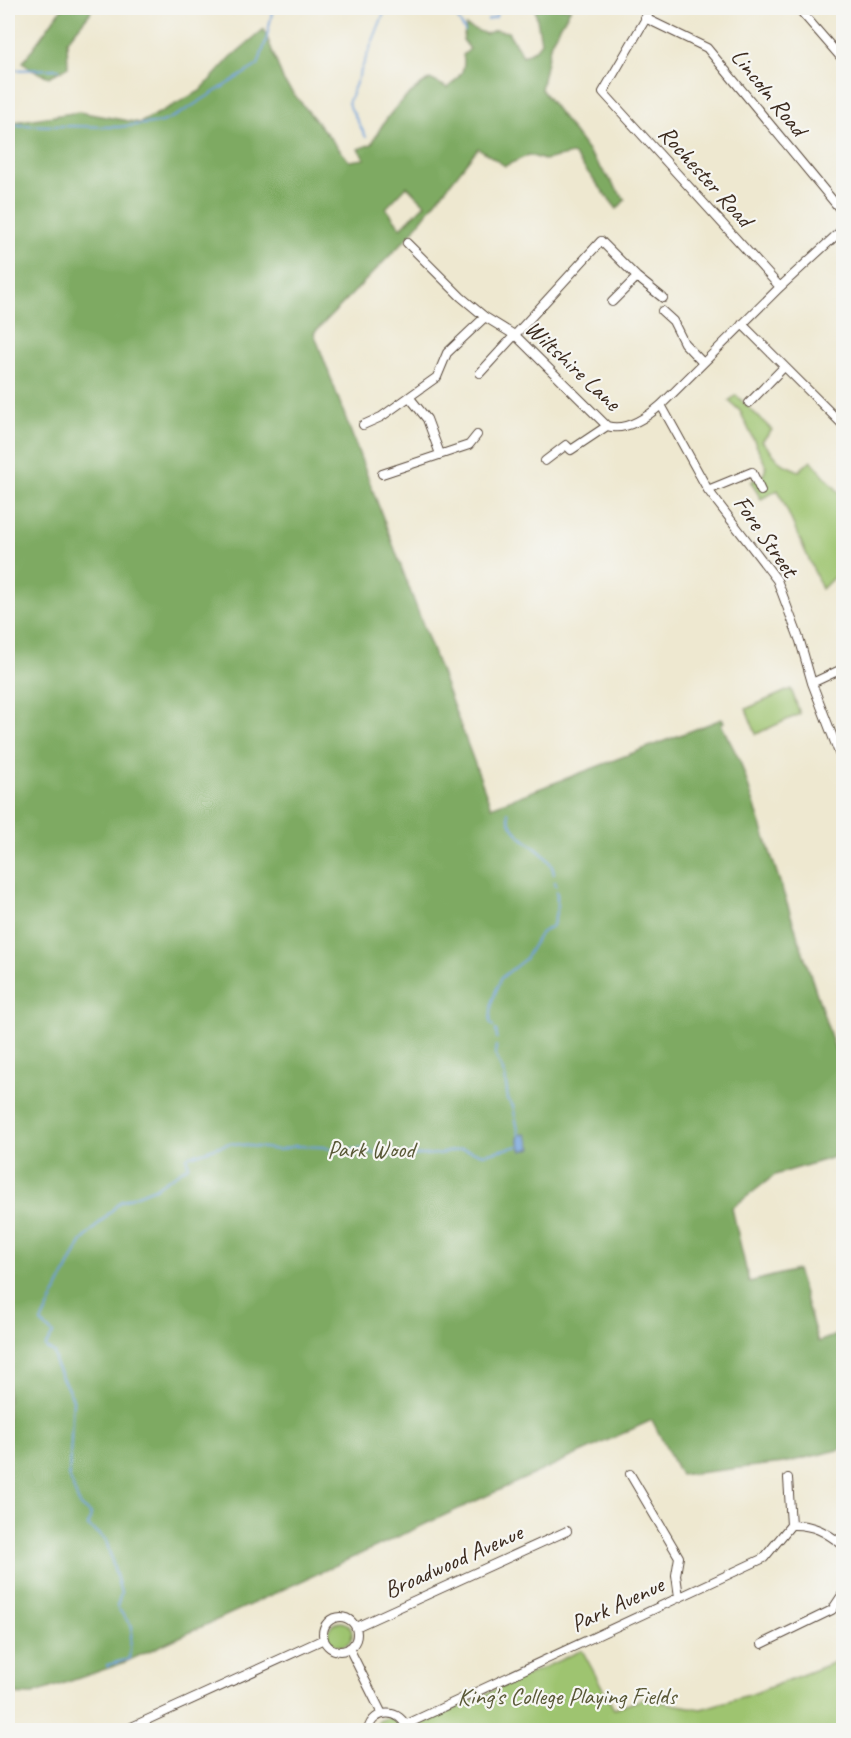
<svg xmlns="http://www.w3.org/2000/svg" width="851" height="1738" font-family="Caveat,sans-serif">
	<style>
		.green { fill: #9ec46f; stroke: #6c7746; stroke-width: 1.5 }
		.forest { fill: #7eaa62; stroke: #5c6a40; stroke-width: 1.5; fill-rule: evenodd }
		.water { fill: #6fa0d9; stroke: #55657c; stroke-width: 1.5 }
		.lines { fill: none; stroke-linecap: round; stroke-linejoin: round }
		.stream { stroke: #6fa0d9; stroke-width: 2 }
		.minor-casing { stroke: #564639; stroke-width: 10 }
		.minor { stroke: #fff; stroke-width: 8 }
		.labels { text-anchor: middle; dominant-baseline: central; stroke-width: 4.5; stroke-linejoin: round; paint-order: stroke }
		.street-label { font-size: 24px; fill: #3b2a1e; stroke: #f6f6f2 }
		.park-label { font-size: 24px; fill: #595836; stroke: #f6f6f2 }
	</style>
	<rect width="100%" height="100%" fill="#f6f6f2"/>
	<filter id="ink" filterUnits="userSpaceOnUse"><feTurbulence type="fractalNoise" baseFrequency=".0167" numOctaves="2"/><feDisplacementMap in="SourceGraphic" scale="12" xChannelSelector="R" yChannelSelector="G"/><feConvolveMatrix kernelMatrix="1 2 1 2 8 2 1 2 1" color-interpolation-filters="sRGB"/></filter>
	<filter id="wash" filterUnits="userSpaceOnUse"><feTurbulence type="fractalNoise" baseFrequency=".008" numOctaves="4" result="noise"/><feDisplacementMap in="SourceGraphic" scale="24" xChannelSelector="R" yChannelSelector="G"/><feGaussianBlur stdDeviation="1.35" result="paint"/><feColorMatrix in="noise" values="0 0 0 0 0 0 0 0 0 0 0 0 0 0 0 0 0 1.4 0 .05"/><feComposite in="paint" operator="in"/></filter>
	<g filter="url(#wash)">
		<rect width="100%" height="100%" fill="#eee8d0"/>
		<!-- green -->
		<path class="green" d="M736,395L772,430L762,441L781,463L799,471L811,460L843,497V568L822,589L778,490L761,499L751,482L764,474L766,466L740,411L729,401Z
			M791,689L800,714L756,734L746,709Z
			M328 1634a12 12 0 1 1 24 0a12 12 0 1 1-24 0Z
			M582,1650L614,1709L643,1699L701,1709L755,1693L835,1662L843,1657V1730H415L417,1726Z
			M388,1717L397,1721L403,1730H374L379,1721Z"/>
		<!-- forest -->
		<path class="forest" d="M62,8H92L90,13L67,41L68,67L49,77L32,70L23,62Z
			M535,8H571L551,42L541,89L625,200L617,209L575,156L572,154L544,160L529,155L505,166L478,148L408,237L314,333L491,807L722,719L724,722L721,724L740,761L836,1052L844,1056L843,1151L834,1157L775,1175L732,1208L749,1282L797,1270L818,1342L843,1332V1449L784,1463L680,1475L652,1420L123,1663L30,1695L8,1694V123L79,112L140,123L200,91L231,57L264,29L284,82L349,161L365,159L358,149L372,144C384,117 405,95 430,79L448,88C458,77 467,72 463,55L470,49L463,40L466,26L486,34L495,30L508,32L523,56L535,50L541,42ZM407,186L425,204L401,228L386,208Z"/>
		<!-- water -->
		<path class="water" d="M526,1134L532,1148L522,1151L518,1139L519,1135Z"/>
		<g class="lines">
			<!-- stream -->
			<path class="stream" d="M440,8L454,12L465,31
				M488,20L496,17L498,8
				M8,70L59,69
				M8,125L118,127L162,122L179,114L258,65L266,41L273,8
				M366,137L348,103L386,8
				M508,812C509,842 550,846 554,874
				M555,882L556,886
				M493,1026L490,1022L492,1001L501,978L525,959L540,934L553,925L557,908V892
				M496,1030L497,1038
				M496,1046L495,1054L505,1076L508,1100L513,1106L519,1135
				M108,1667L107,1665L129,1659L132,1627L117,1607L121,1593L106,1540L88,1526L91,1515L80,1506L69,1477L73,1399L56,1366L54,1353L45,1347L53,1334L41,1322L81,1242L120,1202L157,1187L188,1166L187,1157L230,1143L278,1150L295,1146L323,1147L339,1151L364,1149L375,1154L405,1156L438,1154L462,1149L484,1154L519,1146"/>
		</g>
	</g>
	<g filter="url(#ink)">
		<g class="lines">
			<defs>
				<path id="minor" d="M652,8L603,92L780,287
					M798,8L844,61
					M645,18L707,48L844,214
					M407,243L461,297L485,317L516,336L607,426C626,432 647,417 661,405L780,287L844,228
					M612,302L637,277
					M662,311L673,321L684,343L703,363
					M742,324L844,426
					M480,373L601,241L637,277L663,298
					M410,398L427,419L440,454
					M749,403L784,367
					M661,405L708,490L777,580L800,641L812,683L844,766
					M363,425L381,417L437,377L447,353L485,317
					M545,461L566,445L571,450L607,426
					M382,474L469,445L477,435
					M708,490L752,472L761,491
					M812,683L844,668
					M630,1474L679,1557L676,1575L679,1597
					M791,1525C813,1524 826,1532 844,1546
					M323 1634a17 17 0 1 1 34 0a17 17 0 1 1-34 0Z
					M356,1627L567,1531
					M762,1644L832,1610L844,1592
					M349,1648L382,1714
					M405,1725L764,1558L791,1525L788,1478
					M125,1730L324,1639
					M368,1730C373,1708 402,1708 407,1730"/>
			</defs>
			<!-- minor casing -->
			<use href="#minor" class="minor-casing"/>
			<!-- minor -->
			<use href="#minor" class="minor"/>
		</g>
	</g>
	<g class="labels">
		<!-- street labels -->
		<g class="street-label">
			<text transform="translate(769 92) rotate(51)">Lincoln Road</text>
			<text transform="translate(706 176) rotate(48)">Rochester Road</text>
			<text transform="translate(573 365) rotate(43)">Wiltshire Lane</text>
			<text transform="translate(766 536) rotate(55)">Fore Street</text>
			<text transform="translate(453 1561) rotate(-24)">Broadwood Avenue</text>
			<text transform="translate(617 1604) rotate(-25)">Park Avenue</text>
		</g>
		<!-- park labels -->
		<g class="park-label">
			<text x="371" y="1149">Park Wood</text>
			<text x="567" y="1696">King's College Playing Fields</text>
		</g>
	</g>
	<!-- margin -->
	<rect width="851" height="1738" fill="none" stroke="#f6f6f2" stroke-width="30"/>
</svg>
